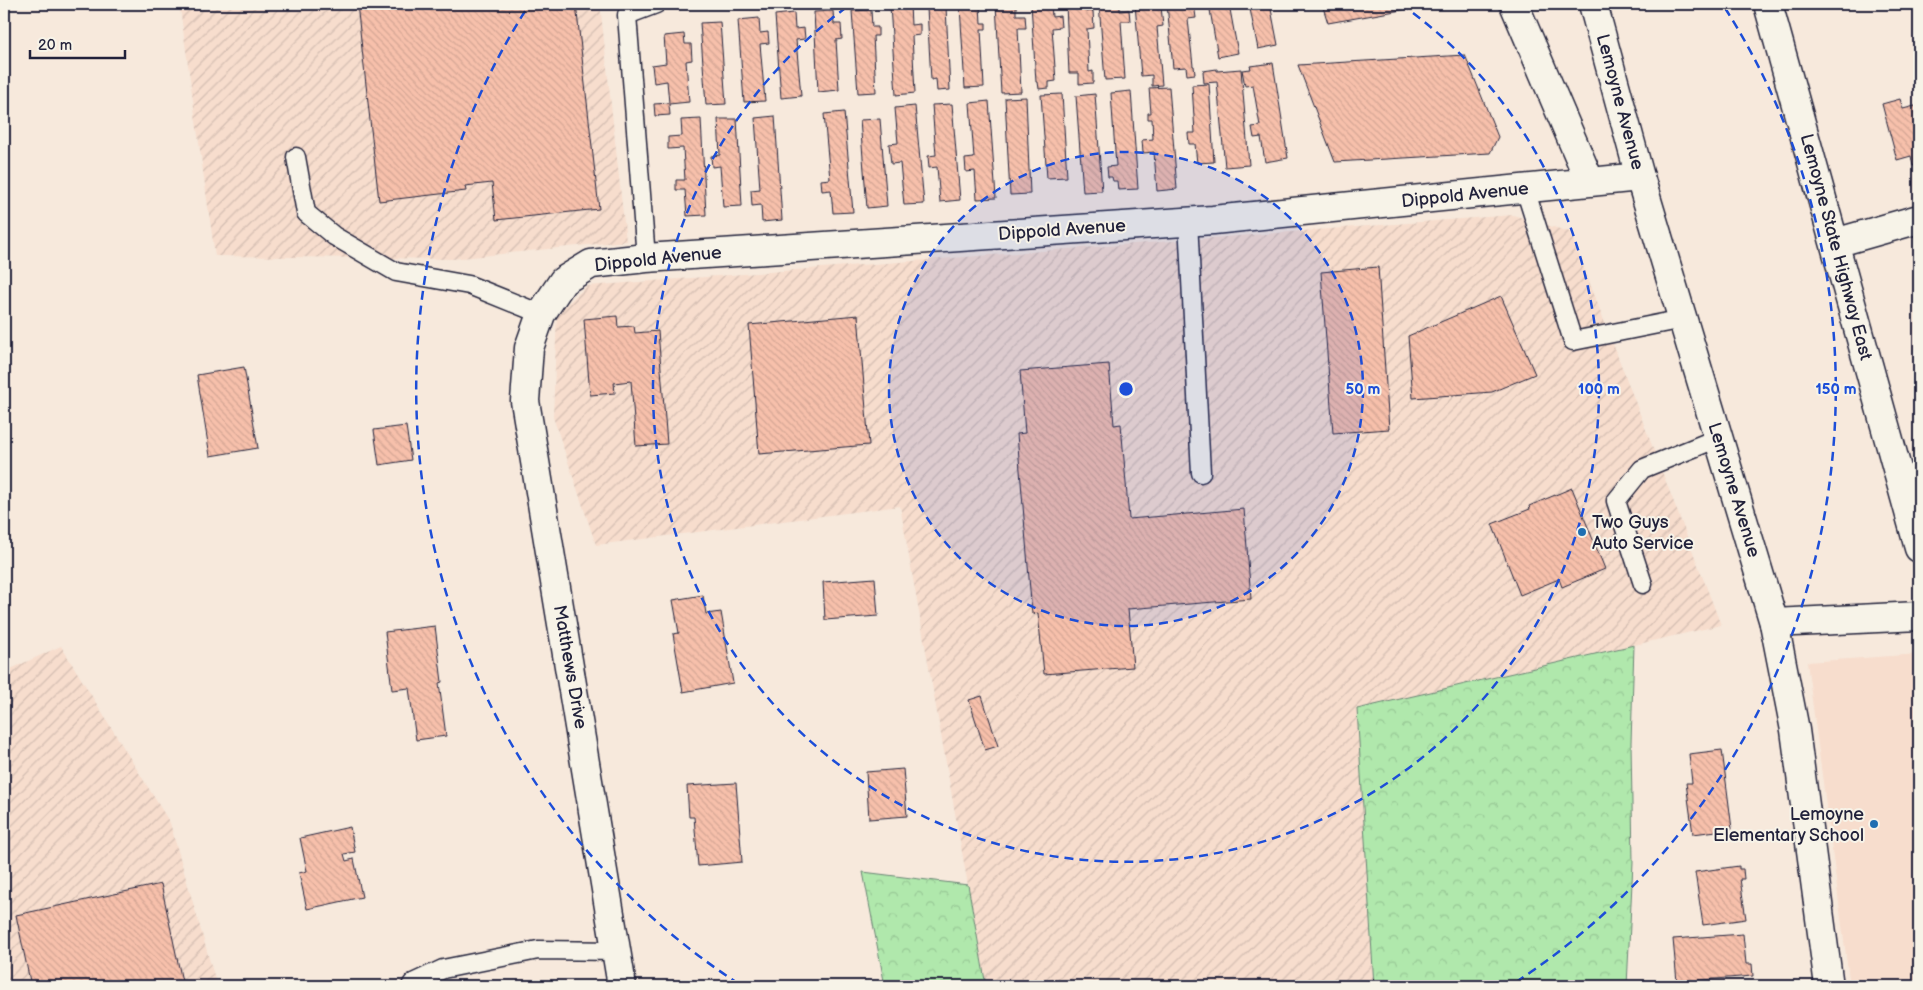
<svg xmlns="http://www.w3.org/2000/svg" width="1923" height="990" font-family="'Balsamiq Sans',sans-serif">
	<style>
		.built { fill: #f7ddcd }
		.industrial { fill: url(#industrial-furrows) }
		.forest { fill: url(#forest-crowns); stroke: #698574 }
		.building { fill: url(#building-back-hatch); stroke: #22223b }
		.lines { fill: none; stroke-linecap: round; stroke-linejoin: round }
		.lane-casing { stroke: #22223b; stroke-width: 21 }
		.street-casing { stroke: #22223b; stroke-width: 31 }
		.secondary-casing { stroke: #22223b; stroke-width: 31 }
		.lane { stroke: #f7f3e8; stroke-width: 18 }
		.street { stroke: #f7f3e8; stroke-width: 28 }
		.secondary { stroke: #f7f3e8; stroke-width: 28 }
		.rail-casing { stroke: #22223b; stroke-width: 5.5 }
		.rail { stroke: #f7f3e8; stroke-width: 4; stroke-dasharray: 11; stroke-linecap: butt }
		.ring { fill: none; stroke: #1d4ed8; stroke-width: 2.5; stroke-dasharray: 9 6 }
		.poi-dot { fill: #1f6fb2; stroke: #f7f3e8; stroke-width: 2 }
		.labels { text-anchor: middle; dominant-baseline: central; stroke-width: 4; stroke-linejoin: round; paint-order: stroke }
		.street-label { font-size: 18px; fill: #22223b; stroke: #f7f3e8 }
		.poi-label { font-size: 18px; fill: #22223b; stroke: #f7f3e8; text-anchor: start }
		.centre { fill: #1d4ed8; stroke: #f7f3e8; stroke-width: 2.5 }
		.ring-label { font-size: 15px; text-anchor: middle; font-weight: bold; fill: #1d4ed8; stroke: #f7f3e8; stroke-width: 4; stroke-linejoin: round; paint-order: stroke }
	</style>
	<defs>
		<pattern id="industrial-furrows" width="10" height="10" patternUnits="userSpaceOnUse" patternTransform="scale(1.25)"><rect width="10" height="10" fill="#f7ddcd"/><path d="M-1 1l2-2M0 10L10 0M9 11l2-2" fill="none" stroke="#d3bdb1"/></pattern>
		<pattern id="forest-crowns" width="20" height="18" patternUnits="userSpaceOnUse" patternTransform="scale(1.25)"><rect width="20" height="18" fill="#b0e8ac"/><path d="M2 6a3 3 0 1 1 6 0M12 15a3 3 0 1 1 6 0" fill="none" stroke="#97c795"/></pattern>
		<pattern id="building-back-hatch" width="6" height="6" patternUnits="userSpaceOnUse" patternTransform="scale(1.25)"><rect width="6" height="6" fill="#f7c0ab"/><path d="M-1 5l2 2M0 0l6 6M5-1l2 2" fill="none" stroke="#d3a594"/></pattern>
	</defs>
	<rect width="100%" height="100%" fill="#f7e9dc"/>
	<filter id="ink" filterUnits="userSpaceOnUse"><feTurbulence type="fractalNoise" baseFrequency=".02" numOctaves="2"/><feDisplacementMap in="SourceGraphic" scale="10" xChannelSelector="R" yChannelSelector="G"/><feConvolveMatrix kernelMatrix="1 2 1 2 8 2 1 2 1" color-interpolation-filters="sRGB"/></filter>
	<g filter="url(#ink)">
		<!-- built -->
		<path class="built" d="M1919,654V986H1850L1807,662Z"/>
		<!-- industrial -->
		<path class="industrial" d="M181,4H600L626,241L452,259L215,256L180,8Z
			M1513,215L1570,232L1721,625L1358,709L1374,986H986L900,506L596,545L553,417L557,313L587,286Z
			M61,646L170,823L217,986H4V672Z"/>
		<!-- forest -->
		<path class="forest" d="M1634,645L1631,743L1633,862L1627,986H1374L1357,709Z
			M863,872L968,885L986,986H885Z"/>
		<!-- building -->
		<path class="building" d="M357,4H576L599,209L496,220L492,183L465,186L466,191L379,201Z
			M996,4H1016V15H1025L1026,28H1018L1021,92L1001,93Z
			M1031,4H1051L1052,17L1060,16L1061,27L1052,28L1056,81L1049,82V88L1039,89L1038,82H1036Z
			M1066,4H1086V12L1093,11L1094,28L1087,29L1089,72L1093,71V83L1079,84V73H1069Z
			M1099,4H1120V11L1129,10L1130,21H1121L1125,79L1105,80Z
			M1135,4H1155V7L1161,6L1163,26L1157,27L1162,85L1152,86V75L1141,76Z
			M1167,4H1194L1196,18L1188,19L1193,66H1194L1195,74L1187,75L1186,67L1173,68Z
			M1209,4H1229L1238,53L1218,57Z
			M1249,4H1270L1278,45L1258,49Z
			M1322,4H1435L1328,23Z
			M910,5L911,25L920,24V35L912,36L915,93L896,95L890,6Z
			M980,5L981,23H986V29H981L984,87L965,88L960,6Z
			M946,7L950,90L937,91L936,79L931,80L927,8Z
			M871,10L872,27H878V36H873L876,92L858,93L852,11Z
			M833,11L834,24H841L842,39L836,40L839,90L818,92L814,12Z
			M794,13L795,29L804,28L805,39L796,40L801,96L781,98L775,15Z
			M759,18L760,33L768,32L769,43L760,44L765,101L744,102L738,20Z
			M720,22L726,104L706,105L700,23Z
			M684,34L685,44H691L692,60L686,61L689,102L669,104L670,115L655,116L654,104L669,103L667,81L654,83L652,65L666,63L664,36Z
			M1465,55L1498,137L1490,153L1335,162L1298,65Z
			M1273,63L1288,158L1265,162L1261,137L1254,138L1252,127L1260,126L1253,85L1245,86L1242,70L1251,69L1250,66Z
			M1217,69V71L1241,69L1249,165L1225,167L1217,82L1204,83L1203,71Z
			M1209,84L1214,162L1197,163L1195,144H1189L1188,133H1195L1192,85Z
			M1169,87L1177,189L1157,191L1154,152L1143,153L1142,140L1153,139L1152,119H1148V113H1151L1149,88Z
			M1131,91L1138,189L1118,190L1117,181H1113L1112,177H1108L1107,167L1116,166L1111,93Z
			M1062,94L1067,177L1047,178L1041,95Z
			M1095,94L1102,191L1083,192L1076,96Z
			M1026,97L1030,194L1010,195L1005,98Z
			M1900,99L1903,109L1919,105V164L1913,166L1911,156L1897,160L1882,104Z
			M989,101L996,198L977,199L975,171L966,172L965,159L974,158L970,103Z
			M952,104L960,200L940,202L937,167L929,168L928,156L936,155L932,105Z
			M915,106L924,204L904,205L900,163L891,164L889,144L898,143L895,108Z
			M844,112L853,212L833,213L831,190L822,191L821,180L830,179L824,114Z
			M775,116L782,220L762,222L761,205L752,206L751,190L760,189L755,118Z
			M701,119L706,215L687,216L685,190H676V180H685L683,148L668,149V137L682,136L681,120Z
			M718,119H737L742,206L723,207L720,166L712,167L711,156L720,155Z
			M880,119L887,206L867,208L860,120Z
			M1378,267L1389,429L1333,433L1321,272Z
			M1501,296L1535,374L1492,392L1413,398L1408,336Z
			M858,315L869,445L759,454L749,325Z
			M617,316L618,327L634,326L635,333L658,331L667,444L636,446L631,381L614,383L615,393L590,395L584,319Z
			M1109,364L1114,425L1121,424L1129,519L1244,509L1251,599L1128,609L1133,667L1044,674L1038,613L1032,614L1017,434L1025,433L1020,371Z
			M244,367L258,448L210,456L197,375Z
			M406,426L411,460L379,465L374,430Z
			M1572,488L1605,569L1562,587L1559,579L1520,595L1492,524L1530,509L1529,506Z
			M875,578L878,616L825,620L823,582Z
			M703,595L706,614L721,612L733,683L683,692L673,634L679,633L673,600Z
			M435,626L442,682L439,683L446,736L416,740L409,688L392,690L385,632Z
			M982,696L998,746L985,750L969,700Z
			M1722,750L1732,829L1693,834L1686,783H1692L1689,754Z
			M903,769L907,816L869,819L866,772Z
			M736,783L742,862L698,866L694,817H689L687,786Z
			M350,827L355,852L344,854L346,861L354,859L362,897L307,909L299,873L307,871L300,838Z
			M1739,866V869H1743L1744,879H1740L1746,919L1703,925L1695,872Z
			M161,884L183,986H31L16,915Z
			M1743,934L1746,964H1752L1753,976L1677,982L1673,939Z"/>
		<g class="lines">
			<defs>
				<path id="lane" d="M296,157L306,213L334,236L396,272L469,285L541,314
					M1525,189L1573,341L1683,319
					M1188,221L1201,473
					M646,258L627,15L656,4
					M1643,584L1616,501L1642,469L1718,438
					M411,986L413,983L443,969L538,950L616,951"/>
				<path id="street" d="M1514,4L1590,182
					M1768,4L1919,548
					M1835,243L1919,219
					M1774,623L1919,616
					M622,986L525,401L529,348L541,314L563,281L591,264L646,258L1213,220L1640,177"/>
				<path id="secondary" d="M1593,4L1640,177L1774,623L1795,730L1829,986"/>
			</defs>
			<!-- lane casing -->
			<use href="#lane" class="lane-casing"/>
			<!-- street casing -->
			<use href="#street" class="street-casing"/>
			<!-- secondary casing -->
			<use href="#secondary" class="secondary-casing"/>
			<!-- lane -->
			<use href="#lane" class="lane"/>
			<!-- street -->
			<use href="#street" class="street"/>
			<!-- secondary -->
			<use href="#secondary" class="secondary"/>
			<defs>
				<path id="rail" d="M4,9L6,4"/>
			</defs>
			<!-- rail casing -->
			<use href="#rail" class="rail-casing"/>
			<!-- rail -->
			<use href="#rail" class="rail"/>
		</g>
	</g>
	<!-- distance rings -->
	<circle cx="1126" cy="389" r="237" fill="#1d4ed8" fill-opacity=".12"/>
	<g class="ring">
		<circle cx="1126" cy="389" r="237"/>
		<path d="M1401 4A473 473 0 1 1 851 4"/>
		<path d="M739 984A710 710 0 0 1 527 8M1725 8A710 710 0 0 1 1513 984"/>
	</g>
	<!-- markers -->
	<g class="poi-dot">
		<circle cx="1582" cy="532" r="5"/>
		<circle cx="1874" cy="824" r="5"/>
	</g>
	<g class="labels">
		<!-- street labels -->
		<g class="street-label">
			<text transform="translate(1620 102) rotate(75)">Lemoyne Avenue</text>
			<text transform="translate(1465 195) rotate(-6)">Dippold Avenue</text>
			<text transform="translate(1062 230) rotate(-4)">Dippold Avenue</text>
			<text transform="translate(1836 247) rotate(75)">Lemoyne State Highway East</text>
			<text transform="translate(658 259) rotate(-6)">Dippold Avenue</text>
			<text transform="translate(1734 490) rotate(73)">Lemoyne Avenue</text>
			<text transform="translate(570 667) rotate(80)">Matthews Drive</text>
		</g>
		<!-- poi labels -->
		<g class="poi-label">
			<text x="1592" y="522">Two Guys<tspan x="1592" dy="21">Auto Service</tspan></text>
			<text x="1864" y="814" text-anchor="end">Lemoyne<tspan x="1864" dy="21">Elementary School</tspan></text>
		</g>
	</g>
	<circle cx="1126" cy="389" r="8" class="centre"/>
	<g class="ring-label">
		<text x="1363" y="394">50 m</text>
		<text x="1599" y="394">100 m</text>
		<text x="1836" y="394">150 m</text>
	</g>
	<!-- margin -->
	<rect width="1923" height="990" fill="none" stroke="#f7f3e8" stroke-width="20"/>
	<rect x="10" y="10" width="1903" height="970" fill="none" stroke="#22223b" stroke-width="2" filter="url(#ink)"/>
	<!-- scale -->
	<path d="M30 50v8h95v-8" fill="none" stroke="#22223b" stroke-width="2.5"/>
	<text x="38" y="50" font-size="15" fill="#22223b" stroke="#f7f3e8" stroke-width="4" paint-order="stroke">20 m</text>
</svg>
